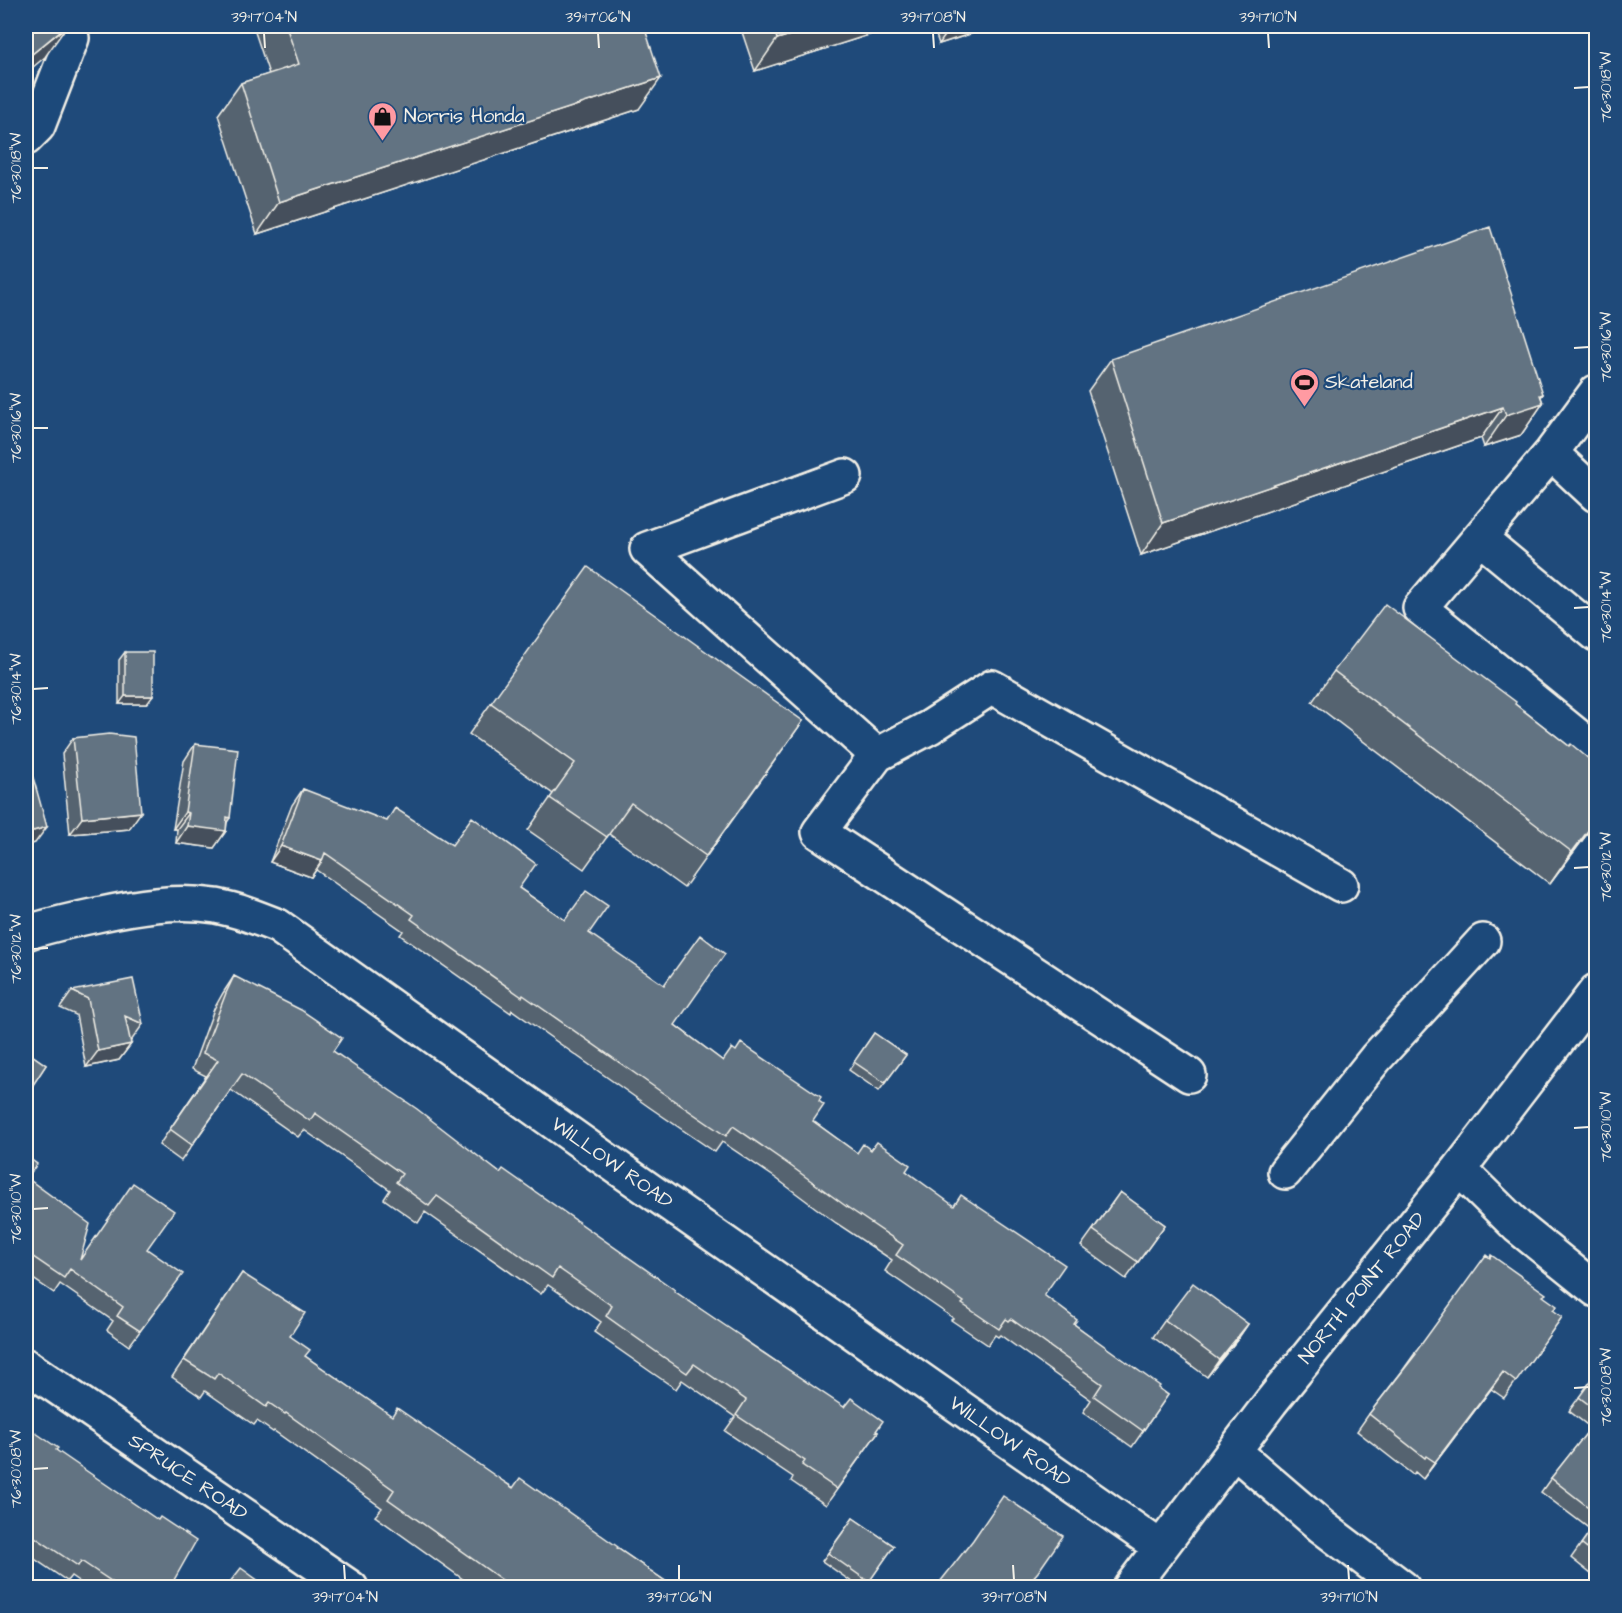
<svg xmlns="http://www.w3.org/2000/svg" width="1622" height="1613" font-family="'Architects Daughter',sans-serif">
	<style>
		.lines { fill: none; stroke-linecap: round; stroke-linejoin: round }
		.minor-casing { stroke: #f4f1e8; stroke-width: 38 }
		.minor { stroke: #1f4a7a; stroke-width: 33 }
		.wall { fill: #546370; stroke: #f4f1e8; stroke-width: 1.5 }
		.shaded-wall { fill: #45505b; stroke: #f4f1e8; stroke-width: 1.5 }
		.building { fill: #627382; stroke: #f4f1e8; stroke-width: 1.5 }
		.ticks { fill: none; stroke: #f4f1e8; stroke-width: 2 }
		.labels { text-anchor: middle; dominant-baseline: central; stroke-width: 4.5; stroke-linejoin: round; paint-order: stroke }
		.poi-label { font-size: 20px; fill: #f4f1e8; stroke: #1f4a7a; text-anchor: start }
		.street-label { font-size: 20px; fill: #f4f1e8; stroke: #1f4a7a }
		.neatline { fill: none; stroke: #f4f1e8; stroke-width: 2 }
		.ticks-label { font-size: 15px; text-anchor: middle; fill: #f4f1e8 }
	</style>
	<rect width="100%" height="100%" fill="#1f4a7a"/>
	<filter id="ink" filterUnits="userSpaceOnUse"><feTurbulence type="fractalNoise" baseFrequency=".0167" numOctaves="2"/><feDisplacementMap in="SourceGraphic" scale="12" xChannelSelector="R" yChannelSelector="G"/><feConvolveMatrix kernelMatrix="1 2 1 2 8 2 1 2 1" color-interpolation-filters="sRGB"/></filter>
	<g filter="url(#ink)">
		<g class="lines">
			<defs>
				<path id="minor" d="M26,138L38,126L72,38L67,26
					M1551,453L1596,392
					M845,476L647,549L877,755L930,727L992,687L1341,885
					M1596,495L1551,453L1420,608L1596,751
					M1480,538L1596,634
					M877,755L819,832L1189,1075
					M26,933C49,925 73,920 97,915C138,906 175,900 216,906C238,910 258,918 278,926L601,1156L1160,1547
					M1459,1169L1518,1227L1596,1290
					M1285,1172L1376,1058L1483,941
					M26,1366L351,1588
					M1234,1451L1321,1526L1403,1588
					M1130,1588L1271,1402L1459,1169L1596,991"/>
			</defs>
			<!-- minor casing -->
			<use href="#minor" class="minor-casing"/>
			<!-- minor -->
			<use href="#minor" class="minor"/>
		</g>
		<!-- wall -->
		<path class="wall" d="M253,26H644L639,109L257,234L218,115L241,83L269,74Z
			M740,26H897L755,71Z
			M933,26H988L976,29L973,33L939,44Z
			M1111,359L1543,394L1541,397L1543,403L1521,435L1484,447L1481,438L1141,555L1088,391Z
			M125,652L147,704H119V660Z
			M1334,671L1515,704L1569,746L1596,765V822L1550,884L1312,702Z
			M491,703L803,721L684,888L609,834L584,869L528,830L553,794L469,734Z
			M73,738L129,829L70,834L62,754Z
			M195,744L227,823L226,831L214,848L176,843L177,829H173L184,761Z
			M303,789L519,888L565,920L589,934L675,1025L723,1061L819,1101L813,1121L857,1153L871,1150L906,1171L1074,1324L1168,1395L1132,1447L1083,1412L1091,1400L1000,1335L998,1337L995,1335L988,1345L951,1320L953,1318L885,1271L892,1260L836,1223L777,1179L722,1142L715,1152L649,1107L512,1010L511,1013L400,935L403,931L316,870L311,877L270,862L292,805Z
			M234,976L333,1051L500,1173L674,1291L878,1432L826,1505L791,1481L793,1477L725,1431L735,1417L682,1380L676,1389L651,1372L594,1332L601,1322L548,1285L541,1294L425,1212L418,1223L384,1199L390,1190L304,1130L298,1137L231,1090L181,1161L159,1145L206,1076L192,1069L214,1009L223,993Z
			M72,991L143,1024L131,1041H130L131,1044L119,1060L86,1067L76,1015L60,1008Z
			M874,1033L906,1055L879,1091L849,1070Z
			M26,1051L46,1065L26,1095Z
			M1596,1102V1111L1592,1108Z
			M26,1156L27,1178L80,1260L147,1249L172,1288L129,1346L107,1330L113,1321L60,1284L54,1293L26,1274Z
			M1120,1192L1165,1225L1126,1279L1081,1246Z
			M242,1273L305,1356L391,1416L617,1548L674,1587H474L375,1516L382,1508L274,1431L273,1432L257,1421L254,1425L205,1391L201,1397L172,1377Z
			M1544,1297L1553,1311L1562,1317L1504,1398L1491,1389L1423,1479L1415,1472L1413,1475L1357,1431L1369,1414L1403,1370L1415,1353Z
			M1165,1320L1248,1324L1237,1340L1207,1377L1153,1337Z
			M1596,1374V1578L1571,1558L1591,1530L1541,1492L1551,1478L1591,1428L1569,1411Z
			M26,1429L56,1450L170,1587H87L71,1576L67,1581L26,1553Z
			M853,1518L894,1546L865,1587H859L822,1561Z"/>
		<!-- shaded-wall -->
		<path class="shaded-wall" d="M67,26L45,57L26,73V59Z
			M820,26H897L755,71L777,39Z
			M952,26H988L976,29L973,33L939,44Z
			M661,78L639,109L257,234L279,202Z
			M1543,394L1534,406L1543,403L1521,435L1484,447L1506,415Z
			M1503,407L1481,438L1141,555L1163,523Z
			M125,696H153L147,704H119Z
			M141,812L129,829L70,834L82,818Z
			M185,812L189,813L177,829H173Z
			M227,817L230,818L222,830L226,831L214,848L176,843L187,826Z
			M1596,820V822L1550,884L1572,852Z
			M47,827L35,843L26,846V833Z
			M281,846L322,861L311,877L270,862Z
			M131,1044L119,1060L86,1067L98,1051Z
			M1248,1324L1237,1340L1207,1377L1219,1360Z
			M1503,1372L1491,1389L1423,1479L1435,1462Z"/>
		<!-- building -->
		<path class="building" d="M26,26H66L26,59Z
			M286,26H644L661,78L279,202L241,83L299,64Z
			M773,26H820L777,39Z
			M1490,227L1543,394L1540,395L1543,403L1506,415L1503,407L1163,523L1111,359Z
			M588,567L803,721L706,856L631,803L607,837L550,798L575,763L491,703Z
			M1385,604L1516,702L1515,704L1569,746L1571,744L1596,765V820L1572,852L1334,671Z
			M125,652H153V696H125Z
			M109,734L134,737L141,812L82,818L73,738Z
			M195,744L238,749L230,818L227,817L226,831L187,826L189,813L185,812Z
			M26,752L47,827L26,833Z
			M303,789L387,821L395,808L452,845L472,817L536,864L519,888L565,920L586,891L608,906L589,933L664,985L700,935L725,954L675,1025L723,1061L732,1048L736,1051L741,1043L821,1097L819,1101L824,1105L813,1121L857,1153L863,1144L871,1150L877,1142L910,1165L906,1171L954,1206L961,1195L1065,1265L1044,1295L1077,1320L1074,1324L1160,1386L1158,1388L1168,1395L1143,1431L1094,1396L1102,1384L1011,1319L1009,1321L1006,1319L999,1329L962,1304L964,1302L896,1255L903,1245L847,1207L788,1164L733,1126L726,1136L660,1091L523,995L522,997L411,919L414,915L325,853L322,861L281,846Z
			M234,976L301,1010L342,1038L333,1051L417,1109L500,1173L503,1169L675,1290L674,1291L742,1337L741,1338L844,1407L851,1398L883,1421L876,1431L878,1432L837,1489L802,1465L805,1461L736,1415L746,1400L694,1364L687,1373L662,1356L606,1316L612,1306L558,1268L552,1278L437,1196L429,1206L396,1182L402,1174L315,1113L310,1121L242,1074L192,1145L170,1129L218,1060L203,1053L226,993Z
			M133,979L143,1024L125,1016L131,1044L98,1051L88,999L72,991Z
			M874,1033L906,1055L885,1083L854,1062Z
			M26,1051L46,1065L31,1088L26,1084Z
			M26,1156L37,1164L27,1178L90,1224L80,1260L133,1183L174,1211L147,1249L183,1274L140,1331L117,1316L123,1307L70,1269L64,1278L26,1252Z
			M1120,1192L1165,1225L1138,1262L1093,1230Z
			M1486,1255L1490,1258L1491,1255L1546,1294L1543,1296L1557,1306L1553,1310L1562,1317L1516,1382L1503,1372L1435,1462L1426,1456L1425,1458L1369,1414L1416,1354L1415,1353Z
			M242,1273L305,1313L290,1336L310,1350L305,1356L392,1416L397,1408L513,1488L520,1478L618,1547L617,1548L674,1587H512L388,1499L394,1490L286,1413L285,1414L269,1403L266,1407L218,1373L214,1379L184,1360Z
			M1193,1283L1248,1324L1219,1360L1165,1320Z
			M1596,1374V1410L1579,1397Z
			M1596,1421V1513L1551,1478Z
			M27,1427L58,1448L56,1450L158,1520L160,1517L196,1541L170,1587H120L81,1561L78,1566L26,1531V1429Z
			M1003,1496L1063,1536L1038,1572L1025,1587H936L973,1540Z
			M853,1518L894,1546L869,1582L828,1553Z
			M1596,1523V1556L1581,1544Z
			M241,1568L266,1586L265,1587H226Z"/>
	</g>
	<!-- ticks -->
	<path class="ticks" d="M264,33L265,48M598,33L599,48M933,33L934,48M1268,33L1269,48M1574,88L1589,87M33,168H48M1574,348L1589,347M33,428H48M1574,608L1589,607M33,689L48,688M1574,868L1589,867M33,949L48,948M1574,1128L1589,1127M33,1209L48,1208M1574,1388L1589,1387M33,1469L48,1468M344,1565L345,1580M679,1565V1580M1013,1565L1014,1580M1348,1565L1349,1580"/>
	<!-- icons -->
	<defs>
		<symbol id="shop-pin" viewBox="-11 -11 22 30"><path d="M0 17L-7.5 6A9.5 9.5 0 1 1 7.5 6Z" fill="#ff9aa2" stroke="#1f4a7a"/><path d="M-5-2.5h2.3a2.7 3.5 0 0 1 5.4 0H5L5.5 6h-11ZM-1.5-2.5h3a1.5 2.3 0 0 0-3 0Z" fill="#111"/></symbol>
		<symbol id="stadium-pin" viewBox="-11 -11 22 30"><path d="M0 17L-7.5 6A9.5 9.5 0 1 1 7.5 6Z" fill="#ff9aa2" stroke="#1f4a7a"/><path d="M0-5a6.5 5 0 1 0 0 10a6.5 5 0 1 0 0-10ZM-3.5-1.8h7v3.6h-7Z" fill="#111"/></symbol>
	</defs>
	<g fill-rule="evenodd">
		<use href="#shop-pin" x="366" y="100" width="33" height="45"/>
		<use href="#stadium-pin" x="1288" y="366" width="33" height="45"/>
	</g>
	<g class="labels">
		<!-- poi labels -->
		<g class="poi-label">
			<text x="404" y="116">Norris Honda</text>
			<text x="1325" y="382">Skateland</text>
		</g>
		<!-- street labels -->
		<g class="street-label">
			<text transform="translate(612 1163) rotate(35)">WILLOW ROAD</text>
			<text transform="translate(1362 1288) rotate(-51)">NORTH POINT ROAD</text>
			<text transform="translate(1010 1442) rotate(35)">WILLOW ROAD</text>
			<text transform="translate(188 1477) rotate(34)">SPRUCE ROAD</text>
		</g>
	</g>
	<!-- margin -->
	<rect width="1622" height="1613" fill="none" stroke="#1f4a7a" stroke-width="66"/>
	<rect x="33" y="33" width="1556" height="1547" class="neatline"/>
	<g class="ticks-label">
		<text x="264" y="22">39°17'04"N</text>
		<text x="598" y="22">39°17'06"N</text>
		<text x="933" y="22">39°17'08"N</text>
		<text x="1268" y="22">39°17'10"N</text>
		<text transform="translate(1606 87) rotate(-90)" y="5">76°30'18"W</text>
		<text transform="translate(16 168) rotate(-90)" y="5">76°30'18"W</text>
		<text transform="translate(1606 347) rotate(-90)" y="5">76°30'16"W</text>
		<text transform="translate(16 428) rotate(-90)" y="5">76°30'16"W</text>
		<text transform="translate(1606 607) rotate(-90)" y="5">76°30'14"W</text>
		<text transform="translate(16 689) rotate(-90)" y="5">76°30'14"W</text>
		<text transform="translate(1606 867) rotate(-90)" y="5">76°30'12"W</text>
		<text transform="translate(16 949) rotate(-90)" y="5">76°30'12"W</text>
		<text transform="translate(1606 1127) rotate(-90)" y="5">76°30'10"W</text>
		<text transform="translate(16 1209) rotate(-90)" y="5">76°30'10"W</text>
		<text transform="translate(1606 1387) rotate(-90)" y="5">76°30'08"W</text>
		<text transform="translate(16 1469) rotate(-90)" y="5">76°30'08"W</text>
		<text x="345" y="1602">39°17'04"N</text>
		<text x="679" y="1602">39°17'06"N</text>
		<text x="1014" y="1602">39°17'08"N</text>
		<text x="1349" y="1602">39°17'10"N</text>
	</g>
</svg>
